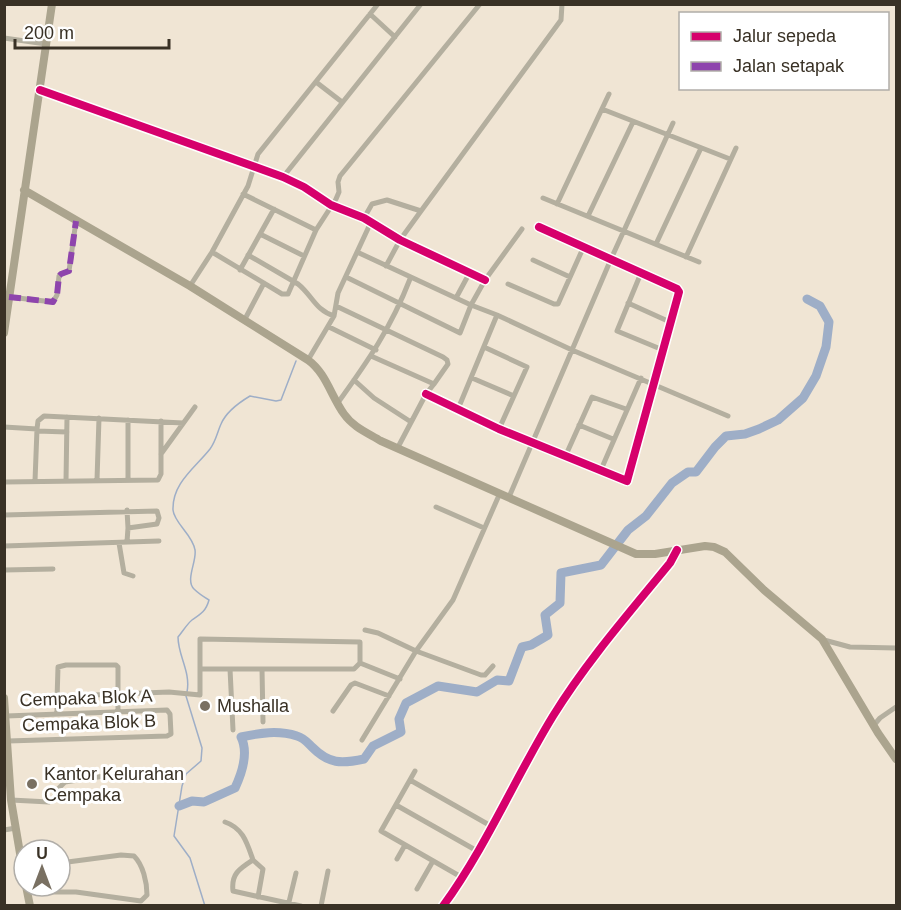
<svg xmlns="http://www.w3.org/2000/svg" width="901" height="910" font-family="Helvetica,sans-serif">
	<style>
		.lines { fill: none; stroke-linecap: round; stroke-linejoin: round }
		.stream { stroke: #9eaec7; stroke-width: 1.5 }
		.river { stroke: #9eaec7; stroke-width: 9 }
		.minor { stroke: #b4af9f; stroke-width: 5 }
		.primary { stroke: #aba48e; stroke-width: 8 }
		.quiet { stroke: #8e44ad; stroke-width: 6; stroke-dasharray: 12 6; stroke-linecap: butt }
		.cycleway-casing { stroke: #fff; stroke-width: 11 }
		.cycleway { stroke: #d6006c; stroke-width: 8 }
		.poi-dot { fill: #797062; stroke: #fff; stroke-width: 2 }
		.labels { text-anchor: middle; dominant-baseline: central; stroke-width: 6; stroke-linejoin: round; paint-order: stroke }
		.street-label { font-size: 18px; fill: #393125; stroke: #fff }
		.poi-label { font-size: 18px; fill: #393125; stroke: #fff; text-anchor: start }
	</style>
	<rect width="100%" height="100%" fill="#f0e5d4"/>
	<g class="lines">
		<!-- stream -->
		<path class="stream" d="M187,692C191,672 178,656 178,637C183,631 187,624 192,620C201,614 206,611 209,600C204,597 198,593 194,589C185,580 197,561 195,550C193,535 174,523 173,510C172,483 195,468 210,449C216,441 217,433 221,424C226,412 240,402 250,396L276,401L281,400L296,361
			M186,696L202,748L201,761L186,774L182,786L174,836L190,858L205,906"/>
		<!-- river -->
		<path class="river" d="M179,806L192,801L204,802L235,788C242,773 249,753 241,737C260,733 278,730 297,736C304,738 307,742 312,747C329,764 341,764 364,759L373,746L401,732L399,719L406,703L438,686L477,692L497,680L509,681L522,647L531,645L548,635L545,615L560,603L561,573L601,565L628,530L646,516L672,483L688,472H696L715,447L726,436L745,434L759,429L778,420L803,398L816,376L826,347L829,322L820,306L807,299"/>
		<!-- minor -->
		<path class="minor" d="M370,14L395,37
			M4,38L46,44
			M316,82L342,102
			M40,90L283,177L304,187L331,205L364,218L400,240L485,280
			M602,109L730,159
			M283,177L421,4
			M243,194L316,230
			M543,198L699,262
			M557,204L609,94
			M588,216L633,122
			M364,218L372,204L387,200L421,211L561,20L562,4
			M260,234L304,256
			M656,244L701,148
			M212,252L282,294H288L316,230L336,199L339,192L338,182L340,176L480,4
			M357,252L471,305L497,315L572,350L728,416
			M248,255L298,284C312,295 315,310 334,316
			M686,257L736,148
			M533,260L570,277
			M386,266L400,240L421,211
			M240,270L274,209
			M641,273L617,331L663,350
			M346,277L460,333L471,305L485,280L522,229
			M508,284L554,304H558L584,246
			M190,286L212,252L248,186L258,154L378,4
			M9,297L53,302L57,295L59,276L61,274L69,271L76,221
			M456,298L470,272
			M628,303L670,322
			M336,306L443,357L447,360L448,364L434,384
			M245,319L264,283
			M329,327L376,350
			M484,347L527,367L499,429
			M371,356L434,384L426,394L397,449
			M308,360L334,316L338,293L371,222
			M472,378L514,396
			M354,380L374,398L411,422
			M426,394L499,429L627,481L679,292L677,289L539,227
			M337,404C368,361 391,328 410,279
			M458,409L497,315
			M128,420V479
			M579,425L613,439
			M4,427L37,429L38,421L44,416L183,423
			M37,431L67,432
			M161,454L195,407
			M565,457L592,397L626,409
			M600,472L641,378
			M97,480L99,418
			M35,481L37,429
			M66,481L67,417
			M4,482L158,480L161,474V421
			M509,497L611,259L673,123
			M436,507L484,528
			M127,510L128,528
			M4,515L157,511L159,518L157,524L128,528L127,542
			M119,543L124,573L133,576
			M4,546L159,541
			M4,570L53,569
			M365,630L378,633L416,651L481,675H485L493,666
			M824,640L850,647L896,648
			M200,669V639L360,642V663
			M230,669L233,730
			M262,669L263,722
			M57,700L58,667L66,665H116L118,667V712
			M333,711L351,685L355,683L389,696
			M57,714V700L68,696L169,692L200,695V669H354L360,663L400,679
			M6,716L167,710L170,714L171,734L167,736L8,741
			M874,725L880,718L896,707
			M362,740L416,651L453,600L500,493
			M415,771L381,831L463,878
			M410,780L491,826
			M11,800L49,802L56,799L58,789L65,782L138,771
			M396,805L479,852
			M225,822C243,828 247,843 253,860C239,869 231,874 233,891L301,906
			M4,830L16,828
			M397,859L405,845
			M253,860L263,869L258,897
			M417,889L433,861
			M27,892H76L141,901L147,895C147,882 143,865 134,856L121,855L60,863
			M288,906L296,873
			M321,906L328,871
			M443,906C486,847 515,778 553,716C587,661 630,612 670,563L677,550"/>
		<!-- primary -->
		<path class="primary" d="M24,190L190,286L308,360C326,373 331,396 344,414C353,427 368,433 381,441L636,554H655L705,546L714,547L725,552L764,590L822,639L878,733L896,759
			M4,333L52,4
			M4,698L11,800L24,877
			M26,886L30,906"/>
		<!-- quiet -->
		<path class="quiet" d="M9,297L53,302L57,295L59,276L61,274L69,271L76,221"/>
		<defs>
			<path id="cycleway" d="M40,90L283,177L304,187L331,205L364,218L400,240L485,280
				M426,394L499,429L627,481L679,292L677,289L539,227
				M443,906C486,847 515,778 553,716C587,661 630,612 670,563L677,550"/>
		</defs>
		<!-- cycleway casing -->
		<use href="#cycleway" class="cycleway-casing"/>
		<!-- cycleway -->
		<use href="#cycleway" class="cycleway"/>
	</g>
	<!-- markers -->
	<g class="poi-dot">
		<circle cx="205" cy="706" r="6"/>
		<circle cx="32" cy="784" r="6"/>
	</g>
	<g class="labels">
		<!-- street labels -->
		<g class="street-label">
			<text transform="translate(86 698) rotate(-2)">Cempaka Blok A</text>
			<text transform="translate(89 723) rotate(-2)">Cempaka Blok B</text>
		</g>
		<!-- poi labels -->
		<g class="poi-label">
			<text x="217" y="706">Mushalla</text>
			<text x="44" y="774">Kantor Kelurahan<tspan x="44" dy="21">Cempaka</tspan></text>
		</g>
	</g>
	<!-- border -->
	<rect width="901" height="910" fill="none" stroke="#393125" stroke-width="12"/>
	<!-- legend -->
	<rect x="679" y="12" width="210" height="78" fill="#ffffff" stroke="#b0ada8" stroke-width="1.5"/>
	<rect x="691" y="32" width="30" height="9" fill="#d6006c" stroke="#b0ada8" stroke-width="1.5"/>
	<text x="733" y="42" font-size="18" fill="#393125">Jalur sepeda</text>
	<rect x="691" y="62" width="30" height="9" fill="#8e44ad" stroke="#b0ada8" stroke-width="1.5"/>
	<text x="733" y="72" font-size="18" fill="#393125">Jalan setapak</text>
	<!-- north arrow -->
	<g transform="translate(42 868)"><circle r="28" fill="#ffffff" stroke="#b0ada8" stroke-width="1.5"/>
	<path d="M0-4.5L10 22L0 15L-10 22Z" fill="#797062"/>
	<text y="-9" font-size="16" font-weight="bold" text-anchor="middle" fill="#393125">U</text>
	</g>
	<!-- scale -->
	<path d="M15 39v9h154v-9" fill="none" stroke="#393125" stroke-width="3"/>
	<text x="24" y="39" font-size="18" fill="#393125" stroke="#ffffff" stroke-width="4.5" paint-order="stroke">200 m</text>
</svg>
